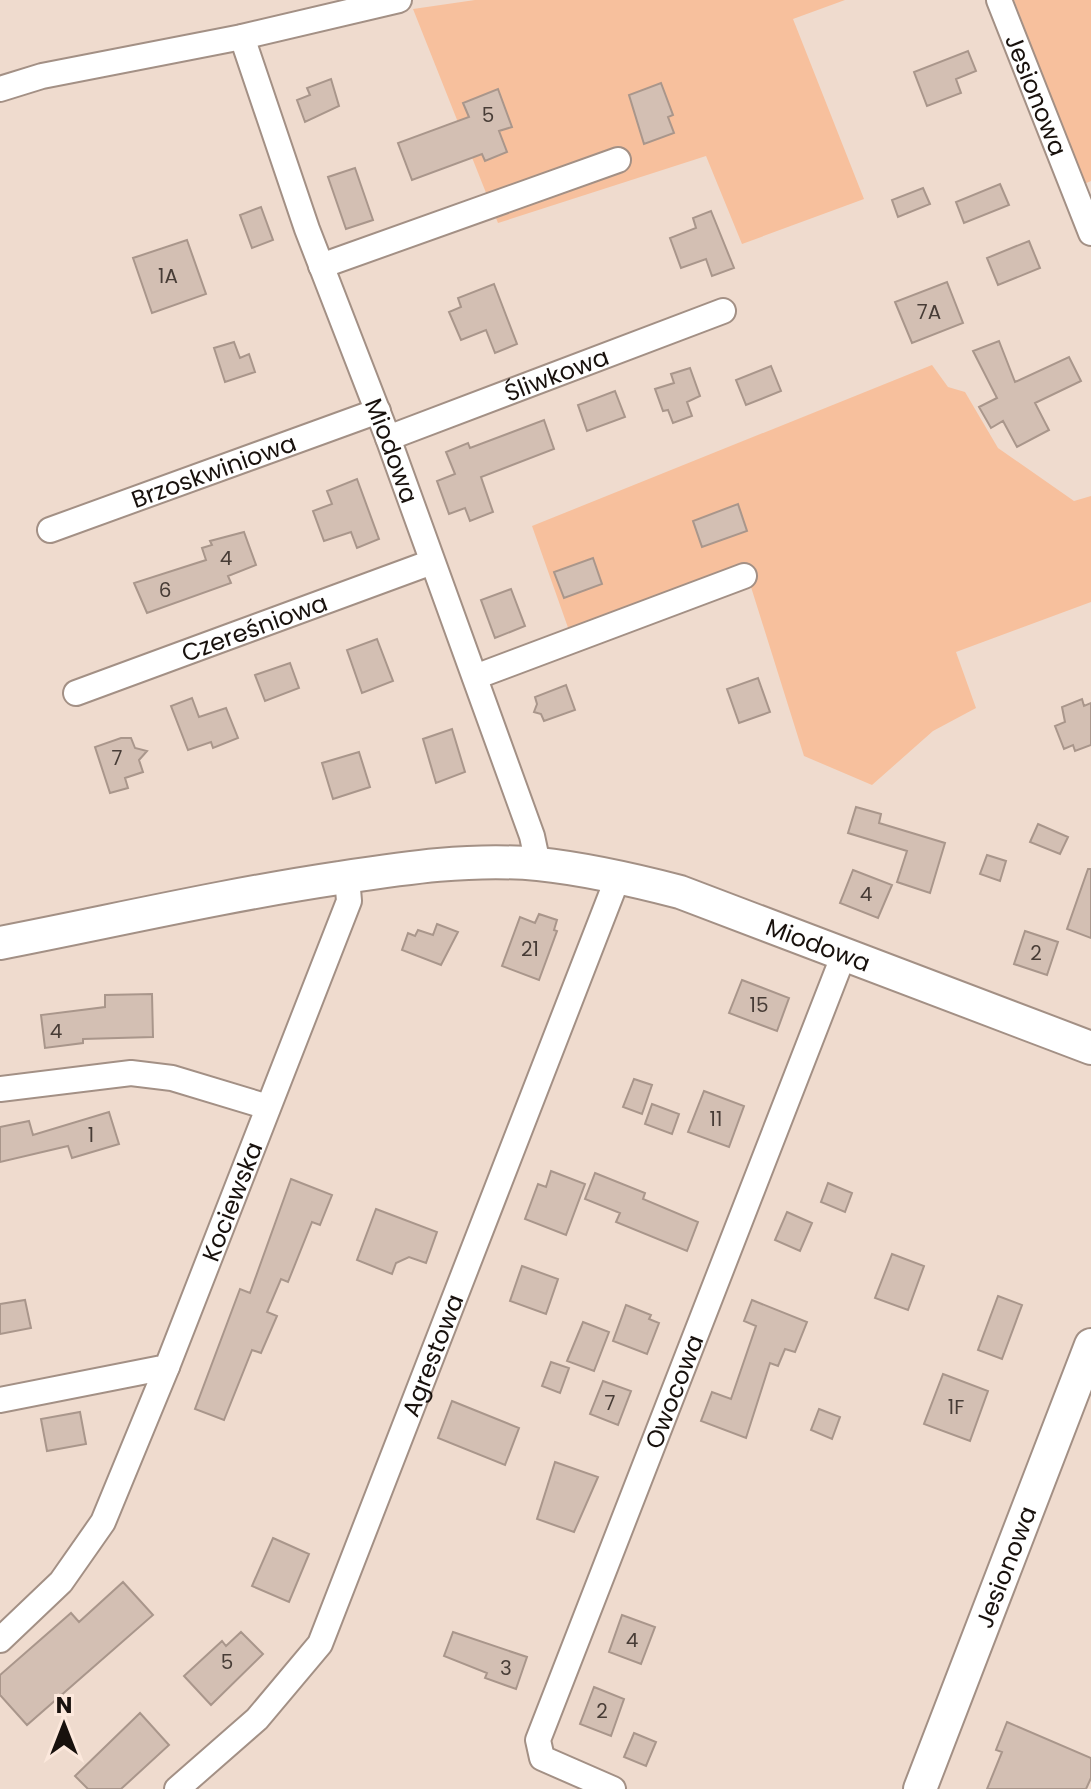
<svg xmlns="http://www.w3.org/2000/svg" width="1091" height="1789" font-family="Poppins,sans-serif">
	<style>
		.green { fill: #f7c09d }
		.building { fill: #d3bfb3; stroke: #a9968b; stroke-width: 2 }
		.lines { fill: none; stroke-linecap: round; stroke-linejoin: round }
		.street-casing { stroke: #a39085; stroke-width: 28 }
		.secondary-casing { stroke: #a39085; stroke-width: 36 }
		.street { stroke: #fff; stroke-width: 24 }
		.secondary { stroke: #fff; stroke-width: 32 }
		.labels { text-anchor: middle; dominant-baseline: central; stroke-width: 8; stroke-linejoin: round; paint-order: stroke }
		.number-label { font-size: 20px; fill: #473c36 }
		.street-label { font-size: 24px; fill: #18110d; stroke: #fce8dc }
	</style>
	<rect width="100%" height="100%" fill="#efdbce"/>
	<!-- green -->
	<path class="green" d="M475,0H845L793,19L864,199L742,244L706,156L498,223L413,9Z
		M1014,0H1091V181L1084,184Z
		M932,365L948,387L965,392L998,448L1074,501L1091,496V602L956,652L976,708L933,731L872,785L804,756L751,587L577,653L532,526Z"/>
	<!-- building -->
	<path class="building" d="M968,51L976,71L956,79L961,93L927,106L914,72Z
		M331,79L339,106L305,122L297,100L310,95L307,88Z
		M661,83L673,115L668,117L674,133L644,144L629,95Z
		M498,89L512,127L499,131L507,152L485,161L482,154L412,180L398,143L469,117L463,103Z
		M355,168L373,220L346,229L328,177Z
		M1000,184L1009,205L964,223L956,202Z
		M923,188L930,204L898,217L892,200Z
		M261,207L273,240L252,248L240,215Z
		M711,211L734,268L712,276L706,259L681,268L670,238L696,228L693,218Z
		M187,240L206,294L152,313L133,258Z
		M1029,241L1040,268L998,285L987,258Z
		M947,282L963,323L912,343L895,302Z
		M494,284L517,344L495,353L486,330L461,340L449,312L461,307L458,298Z
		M999,341L1015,382L1069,357L1081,381L1035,403L1049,430L1017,447L1003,421L991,428L979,407L997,398L973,351Z
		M234,342L240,358L249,354L255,372L225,382L214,348Z
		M771,366L781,391L746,405L736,380Z
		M690,368L700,396L687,402L692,416L673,423L668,410L663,411L655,389L674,383L671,374Z
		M615,391L625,417L587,431L578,405Z
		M544,420L554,449L481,477L493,512L470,521L465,508L449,514L437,481L455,474L446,452L468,443L470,448Z
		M357,479L379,539L357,548L351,532L324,541L313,511L332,504L327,491Z
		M738,504L747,531L702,547L693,521Z
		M244,532L256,565L228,576L231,583L147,613L134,583L206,560L202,548L212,545L210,541Z
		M593,558L602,584L564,598L554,572Z
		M511,589L525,626L495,638L481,600Z
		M377,639L393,681L362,693L347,650Z
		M290,663L299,688L265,701L255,675Z
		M758,678L770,712L739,723L727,689Z
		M566,685L575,710L544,721L541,714L534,712L537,704L535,697Z
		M192,698L199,717L226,708L238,738L213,748L211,742L188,750L171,706Z
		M1082,699L1084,706L1091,703V745L1075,751L1073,745L1064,749L1055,726L1065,722L1062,707Z
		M452,729L465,772L436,783L423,739Z
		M121,738H131L135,748L147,751L139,760L143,772L125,778L128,788L110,793L95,747Z
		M359,752L370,787L333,799L322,763Z
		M856,807L881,814L879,823L945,843L930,893L897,882L907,851L848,833Z
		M1038,824L1068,837L1060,854L1030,842Z
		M987,855L1006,861L1000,881L980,874Z
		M1088,869H1091V938L1067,929Z
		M853,870L892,885L878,918L840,903Z
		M539,914L557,920L554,930L557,931L539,980L502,966L520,917L535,923Z
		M437,924L458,932L441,965L402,950L408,933L415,936L418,930L433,935Z
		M1025,931L1058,942L1047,975L1014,964Z
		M742,980L789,998L777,1031L729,1013Z
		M152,994L153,1037L83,1039V1043L45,1048L41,1015L105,1007V995Z
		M634,1079L652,1085L642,1114L623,1107Z
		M704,1091L744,1106L729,1147L688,1132Z
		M652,1104L679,1114L672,1134L645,1124Z
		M109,1112L119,1144L72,1158L68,1146L0,1162V1127L29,1121L33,1135Z
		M551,1171L585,1184L566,1235L525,1219L538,1184L546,1187Z
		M595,1173L645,1193L643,1199L698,1222L687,1251L616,1222L620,1213L585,1199Z
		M291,1179L332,1195L320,1225L312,1222L288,1282L281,1279L267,1312L277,1316L261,1353L252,1350L224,1420L195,1409L240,1289L250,1293Z
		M828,1183L852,1193L845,1212L821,1202Z
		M376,1209L437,1232L426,1263L409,1257L396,1263L392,1274L357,1260Z
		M787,1212L812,1223L800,1251L775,1240Z
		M892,1254L924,1266L908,1310L875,1298Z
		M522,1266L558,1279L546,1314L510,1301Z
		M998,1296L1022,1305L1002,1359L978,1350Z
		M25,1300L31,1328L0,1334V1304Z
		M752,1300L807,1322L795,1352L785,1349L778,1366L770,1363L746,1438L701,1421L712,1392L731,1399L756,1326L744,1321Z
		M626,1305L651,1315L649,1319L659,1323L647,1354L613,1341Z
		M583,1322L609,1332L594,1371L567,1361Z
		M551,1362L569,1368L560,1393L542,1386Z
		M943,1374L988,1391L970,1441L924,1424Z
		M603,1381L631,1391L618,1425L590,1414Z
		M452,1401L519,1428L505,1465L438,1438Z
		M819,1409L840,1417L832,1439L811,1430Z
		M80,1412L86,1444L47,1451L41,1419Z
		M555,1462L598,1477L574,1532L537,1519Z
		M273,1538L309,1554L289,1602L252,1586Z
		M123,1582L153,1615L27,1725L0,1695V1675L71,1613L79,1622Z
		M622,1615L655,1627L641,1664L609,1652Z
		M241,1632L263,1654L211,1705L184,1676L222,1641L226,1646Z
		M453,1632L527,1657L516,1689L485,1678L487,1673L444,1656Z
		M594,1687L624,1699L611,1736L580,1724Z
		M140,1713L169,1745L121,1789H88L75,1776Z
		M1007,1722L1091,1758V1778L1086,1789H987L1002,1752L996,1750Z
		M634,1733L656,1742L646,1766L624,1757Z"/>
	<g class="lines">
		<defs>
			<g id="street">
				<path id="s1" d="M999,0L1091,233"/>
				<path id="s2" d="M242,37L307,229L388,438L532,836L538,864"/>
				<path d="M0,89L42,76L242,37L399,0"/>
				<path d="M321,266L618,160"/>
				<path id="s3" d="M388,438L723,311"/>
				<path id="s4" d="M50,530L378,411"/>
				<path d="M475,677L744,576"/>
				<path id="s5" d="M76,693L432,562"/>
				<path d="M0,1089L131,1073L172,1078L268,1107"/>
				<path id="s6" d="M0,1400L167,1367L349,901L347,877"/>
				<path d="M0,1640L61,1582L103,1522L167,1367"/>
				<path id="s7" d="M177,1789L257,1719L320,1644L618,877"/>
				<path id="s8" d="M613,1789L542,1758L538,1740L844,954"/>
			</g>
			<g id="secondary">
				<path id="s9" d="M0,943C113,921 225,895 339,878C405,868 470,858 538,864C586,869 634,880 680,892L1091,1048"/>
				<path id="s10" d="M920,1789L1091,1345"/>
			</g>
		</defs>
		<!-- street casing -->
		<use href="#street" class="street-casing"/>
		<!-- secondary casing -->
		<use href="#secondary" class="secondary-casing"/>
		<!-- street -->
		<use href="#street" class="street"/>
		<!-- secondary -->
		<use href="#secondary" class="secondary"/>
	</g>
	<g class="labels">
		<!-- number labels -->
		<g class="number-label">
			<text x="488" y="115">5</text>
			<text x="168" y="276">1A</text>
			<text x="929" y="312">7A</text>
			<text x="226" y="558">4</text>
			<text x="165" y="590">6</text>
			<text x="117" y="758">7</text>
			<text x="866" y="894">4</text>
			<text x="530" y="949">21</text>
			<text x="1036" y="953">2</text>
			<text x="759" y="1005">15</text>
			<text x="56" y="1031">4</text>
			<text x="716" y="1119">11</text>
			<text x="91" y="1135">1</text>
			<text x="610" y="1403">7</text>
			<text x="956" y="1407">1F</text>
			<text x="632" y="1640">4</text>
			<text x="227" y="1662">5</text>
			<text x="506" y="1668">3</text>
			<text x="602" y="1711">2</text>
		</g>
		<!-- street labels -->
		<g class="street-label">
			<text stroke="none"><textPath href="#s1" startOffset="102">Jesionowa</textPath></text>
			<text stroke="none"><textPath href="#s3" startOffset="180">Śliwkowa</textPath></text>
			<text stroke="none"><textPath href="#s2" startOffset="440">Miodowa</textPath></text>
			<text stroke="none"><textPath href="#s4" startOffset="174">Brzoskwiniowa</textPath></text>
			<text stroke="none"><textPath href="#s5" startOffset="190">Czereśniowa</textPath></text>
			<text stroke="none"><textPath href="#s9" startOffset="838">Miodowa</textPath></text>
			<text stroke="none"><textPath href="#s6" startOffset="348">Kociewska</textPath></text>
			<text stroke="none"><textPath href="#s7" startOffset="514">Agrestowa</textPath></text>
			<text stroke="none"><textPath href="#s8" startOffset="470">Owocowa</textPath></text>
			<text stroke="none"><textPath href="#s10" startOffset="238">Jesionowa</textPath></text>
		</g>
	</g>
	<!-- north arrow -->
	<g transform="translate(64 1725)" stroke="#fce8dc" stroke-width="6" paint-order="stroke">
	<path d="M0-6L14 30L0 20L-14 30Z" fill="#18110d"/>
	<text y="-12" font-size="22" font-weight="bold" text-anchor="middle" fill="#18110d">N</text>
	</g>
</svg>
